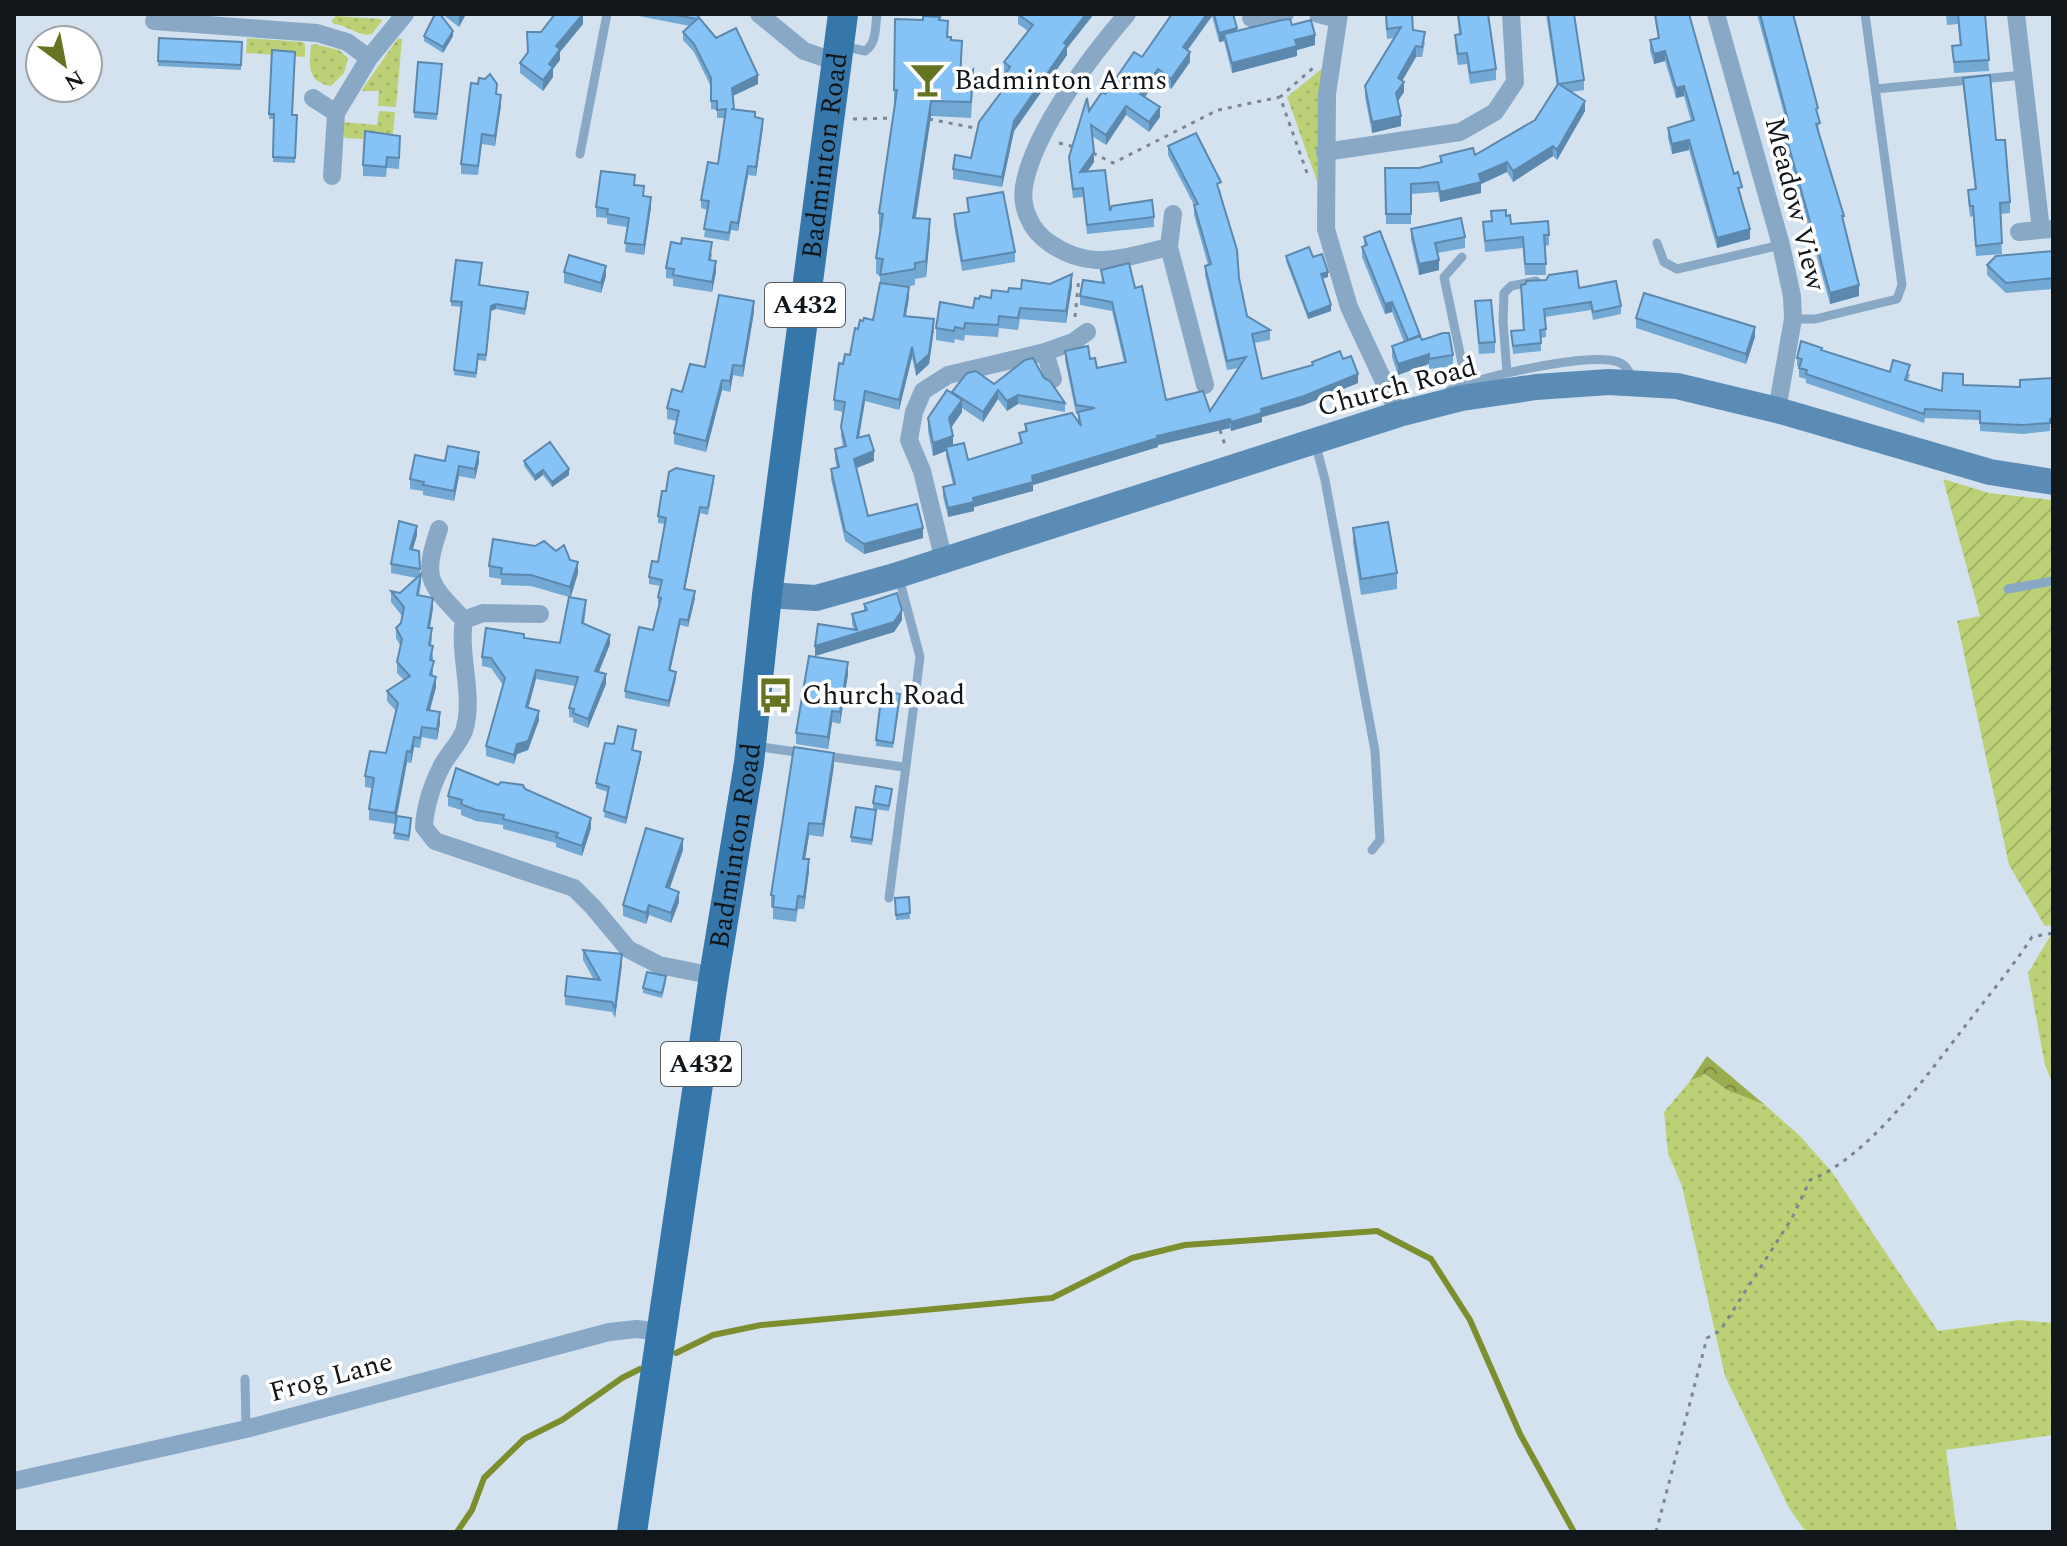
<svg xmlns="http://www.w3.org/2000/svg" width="2067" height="1546" font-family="Spectral,serif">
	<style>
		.grass { fill: url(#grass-dots) }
		.forest { fill: url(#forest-crowns) }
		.garden { fill: url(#garden-furrows) }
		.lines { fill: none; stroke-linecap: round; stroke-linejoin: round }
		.stream { stroke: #7c8e2e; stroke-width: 6 }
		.path { stroke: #7c8690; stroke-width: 3; stroke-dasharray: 4 6; stroke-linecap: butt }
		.lane { stroke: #88a8c5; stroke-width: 9 }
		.street { stroke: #88a8c5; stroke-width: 18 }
		.secondary { stroke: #5a8cb6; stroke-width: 26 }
		.primary { stroke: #3577aa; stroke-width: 30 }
		.wall { fill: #72a8d4 }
		.shaded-wall { fill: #5d88ad }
		.building { fill: #85c3f7; stroke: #5d88ad; stroke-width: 2 }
		.labels { text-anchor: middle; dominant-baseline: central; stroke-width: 7; stroke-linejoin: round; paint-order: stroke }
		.shield { fill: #fff; stroke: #585c5f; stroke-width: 2 }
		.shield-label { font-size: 26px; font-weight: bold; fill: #11161b }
		.poi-label { font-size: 28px; fill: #11161b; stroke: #fff; text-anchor: start }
		.street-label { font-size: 28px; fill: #11161b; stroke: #fff }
	</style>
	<defs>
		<pattern id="grass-dots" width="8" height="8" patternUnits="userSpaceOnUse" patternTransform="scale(2)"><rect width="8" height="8" fill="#bcd176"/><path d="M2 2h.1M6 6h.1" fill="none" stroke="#a1b366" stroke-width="1.8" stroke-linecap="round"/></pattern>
		<pattern id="forest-crowns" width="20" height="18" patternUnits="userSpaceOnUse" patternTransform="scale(2)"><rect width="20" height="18" fill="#99ad4f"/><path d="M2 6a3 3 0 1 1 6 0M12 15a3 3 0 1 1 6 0" fill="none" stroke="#7b8c41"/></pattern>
		<pattern id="garden-furrows" width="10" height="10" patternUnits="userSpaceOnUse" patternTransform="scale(2)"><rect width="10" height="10" fill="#bcd176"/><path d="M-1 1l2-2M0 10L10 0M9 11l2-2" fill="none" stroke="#a1b366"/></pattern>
	</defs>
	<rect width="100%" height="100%" fill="#d4e2f0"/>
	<!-- grass -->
	<path class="grass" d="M336,16L381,19L382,21L372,34C360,38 348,25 334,24L331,21Z
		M247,38L303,42L305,45V57L246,53Z
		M398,38L402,39L396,107L378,106L379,91H361Z
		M314,44L339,50L348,58L344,73L331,86C307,82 309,66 311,45Z
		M1325,66L1319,110L1317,181L1287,97Z
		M379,111L395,112L393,134L364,132L363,139L345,138L343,134V122L377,125Z
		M2052,933H2053V1084L2045,1065L2028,973Z
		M1703,1074L1727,1090L1765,1105L1799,1135L1832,1172L1938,1331L2019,1320L2053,1323V1435L1946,1450L1957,1532H1806L1789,1508L1725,1376L1682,1186L1668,1153L1664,1112L1690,1081Z"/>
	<!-- forest -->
	<path class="forest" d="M1707,1056L1765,1105L1727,1090L1704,1074L1690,1081Z"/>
	<!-- garden -->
	<path class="garden" d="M1943,479L1989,493L2053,500V925L2045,926L2009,865L1957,621L1980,616Z"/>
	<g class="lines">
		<!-- stream -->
		<path class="stream" d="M676,1353L713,1335L761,1325L1052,1298L1132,1258L1185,1245L1377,1231L1431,1259L1470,1320L1520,1434L1574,1532
			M457,1532L472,1510L484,1478L524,1439L562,1420L622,1378L640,1369"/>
		<!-- path -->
		<path class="path" d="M853,119L893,118
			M929,119L980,129
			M1059,143L1075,147
			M1093,153L1113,163L1218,110L1280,97
			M1307,173L1280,97L1313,68
			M1075,317L1079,277
			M1220,430L1225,445
			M1656,1532L1707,1338L1720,1331L1792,1218L1810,1180C1869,1157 1927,1075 1966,1025C1988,996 2012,968 2032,937L2053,933"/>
		<!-- lane -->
		<path class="lane" d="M842,46L865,51C877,43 875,27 877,14
			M1875,89L2024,75
			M580,154L607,14
			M1657,243L1664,262L1677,269L1781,245
			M1462,257L1444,277L1466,382
			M1793,319H1815L1897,299L1902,285L1865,14
			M1507,373L1503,321L1504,293L1511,286L1536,281
			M1450,390C1479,377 1589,352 1618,362C1627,365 1629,372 1633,380
			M1315,442L1325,480L1375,751L1380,840L1372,850
			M2008,589L2053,581
			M754,746L803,753
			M825,756L904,767
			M889,898L920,657L899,578
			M245,1379L246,1429"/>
		<!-- street -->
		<path class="street" d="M759,14L804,51L837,62
			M1127,14C1091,56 1037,127 1025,181C1019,205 1030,231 1051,244C1064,253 1080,259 1096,260C1120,261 1146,252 1169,247
			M1318,14L1338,19
			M1339,14L1327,94L1326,229L1349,307L1399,414
			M1716,14L1781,245L1792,296L1793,319L1777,410
			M2016,14L2041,230
			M1251,18L1285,14
			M154,21L317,33L347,42L369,58
			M313,98L336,113
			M1325,152L1460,132L1495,112L1515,82L1511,14
			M332,176L336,113L369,58L405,14
			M1173,214L1169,247L1205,385
			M2019,232L2052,229
			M1045,352L1053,379
			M439,529C422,580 429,583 464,620L483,613L540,614
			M944,561L922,471L909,440L914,412L923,391L948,375L1045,352L1073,342L1087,332
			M464,620C458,656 475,696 464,731C460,742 450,752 444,762C433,781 425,806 424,827L435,841L574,888L593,907L628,949L659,965L714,976
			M14,1481L246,1429L609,1332L637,1329L662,1332"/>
		<!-- secondary -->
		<path class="secondary" d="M767,595L816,598L898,575L1399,414L1462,398L1536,387L1609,382L1677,386L1777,410L1990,472L2053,482"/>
		<!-- primary -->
		<path class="primary" id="s1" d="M632,1532L714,976L749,763L767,595L843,14"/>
	</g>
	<!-- wall -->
	<path class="wall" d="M442,14H466L459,27Z
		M628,14H696L758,84L733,96L734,109L755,118L763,127L756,176L748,175L738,231L731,230L729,241L704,237L708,210L701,208V200L718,164L725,118H717V110L711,109V87L694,52L683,40V32L690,26Z
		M1018,14H1094L1067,48V55L1014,131L1002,187L953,179V169L971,158L1003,89L1002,79L1006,74L1004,72V62L1028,31L1018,24Z
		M1172,14H1233L1237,31L1292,25L1315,45L1297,50V56L1232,73L1224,41L1219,42L1212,16L1188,50L1190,62L1171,89L1158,78L1145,97L1160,117L1149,132L1126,115L1106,145L1092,136L1094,162L1087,172L1110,211L1154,217V227L1087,234L1083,197L1073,198L1069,166V157L1089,111L1142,57Z
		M1385,14H1412L1413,30L1425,42L1422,57H1416L1402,81L1404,92L1398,101L1401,126L1372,133L1365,97V86L1394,38L1387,39Z
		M1457,14H1490V16H1488L1496,69V80L1470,84L1467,64L1458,65L1455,45V35L1459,34Z
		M1546,14H1574L1584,80V90L1571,92L1585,111L1557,160L1553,156L1513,182L1507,172L1481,184V193L1440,202L1438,192L1411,194V224H1386L1385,168H1419L1440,163V156L1475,155L1535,120L1557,86Z
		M1654,14H1689L1734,174L1742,197H1741L1750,239L1717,248L1689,150L1672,154L1668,138V128L1691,121L1684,96L1676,98L1665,61L1654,64L1650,51V40L1658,38Z
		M1757,14H1794L1793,17L1818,119L1819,134L1844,226L1859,296L1830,304L1782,132V122L1786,121Z
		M1946,14H1985L1989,71L1954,73L1952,46L1960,45L1958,24L1947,25Z
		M939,20L948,37L962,57L961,79L973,86L971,118L931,116L916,218L930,235L926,277L915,279V285L906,287L909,297L906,316L934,329L929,364L916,376L912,357L899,410L865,401L859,438L874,461L856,468L868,516L923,538L864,554L845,541L831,479V469L837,468L835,459V449L843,447L841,436L843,412L834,410V400L843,364L850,355L858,329L873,320L880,283V275L876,274V258L881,229H879V213L894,106V90Z
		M583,24L560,52V60L553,69V77L543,91L520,73V63L541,32Z
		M424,36H453L443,53L424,41Z
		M159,38L242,42L241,70L158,66Z
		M272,50L292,115H297L295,163L273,162L274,119H269Z
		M442,64L437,120L414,118V112Z
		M1963,78L1996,140L2010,202V213L2000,214L2002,254L1976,256L1973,216L1970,217L1968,200V190L1975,189L1963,88Z
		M497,94L501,105L495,146L482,144L478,175L461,174V164Z
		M1168,146L1221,191L1220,192L1247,316L1270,330V340L1254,343L1262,379L1312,365V362L1343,359L1358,383L1304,405L1262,417V422L1231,431L1230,428L1158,445V447L1033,485V491L974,507V511L948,517L943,496V487L953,484L946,456V451L933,456L928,431V418L952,393L994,384L1044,378L1065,403V412L1018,404L1007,411L998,399L983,422L962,408V412L951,427L953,446L968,460L1020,444L1019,433L1025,431V424L1078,422V414H1076L1065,360V351L1090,359L1097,368L1124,362L1112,311L1080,305V296L1102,283L1101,270L1166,400L1210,411L1239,368L1227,370L1205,275V266L1208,265L1194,215V205L1168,155Z
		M400,147L399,169L387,168L386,177L363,176V165Z
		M635,185L651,207L644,255L625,252L627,227L607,224V218L596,217V207Z
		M967,198L1015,252V262L962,271L954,225V214L968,212Z
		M1491,211L1506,216L1511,224L1549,235V245L1545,246L1546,275H1525L1523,248L1485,252L1483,222L1491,221Z
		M1411,229L1465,237V248L1437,253L1439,270L1419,275L1411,239Z
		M1364,237L1422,340L1453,355V366L1429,369V364L1398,375L1392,357V346L1404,342L1392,312L1385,314L1362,257V247L1364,246Z
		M2053,251V289L2006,293L1987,275V265Z
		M712,253L711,260L716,272L712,292L673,286V279L666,278V268Z
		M1286,256L1313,257L1328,277L1322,279L1331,311L1308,319L1286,261Z
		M482,268L480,285L528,297L525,315L496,309L491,311L486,361L478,360L476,378L454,375L461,307L451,306V301Z
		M564,272L606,276L601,293L564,283Z
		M1050,284L1072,286L1066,323L1020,319L1018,330L999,328L998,337L965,335L964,341L955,339L954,343L936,340V328L973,308L979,299L991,298L1008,292Z
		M1521,285L1579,288L1621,306V314L1593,320L1591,310L1545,317L1546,337L1541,338V351L1513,354L1511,331L1523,330Z
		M1475,301L1495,342V353L1479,354Z
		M754,312L743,377L733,375L730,392L722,390L706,452L674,444V433L677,421L667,419V408Z
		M1636,318L1755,337L1746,364L1636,328Z
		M1822,350L1890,372L1910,374L1908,381L1942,391L1963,385L2020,387L2053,378L2050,431L2023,434L1980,431V420L1925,418L1924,423L1806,383V379L1799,377V367L1797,366V358Z
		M445,461L479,462L475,479L459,476L454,501L423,495V491L410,489V479Z
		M524,461L569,475L552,487L543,475L535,481L524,466Z
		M714,482L708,515L700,513L685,589L695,598L688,627L680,625L670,671L676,678L669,707L625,698V691L653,630L660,604H658V597L661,586L649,584V577L658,562L665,524L658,523V516L666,491Z
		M1353,528L1397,573V589L1361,595L1353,543Z
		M417,535L413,549L419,551L421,584L419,596L433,608L430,628L432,639L431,646L433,657V676L436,687L430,710L440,723L437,740L422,737L420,748L414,747L411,763L407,762L397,816L411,824L409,841L394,839L395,824L369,820V809L372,788L365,787V776L386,753L396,711L387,701V691L404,680L397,673V662L401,647L396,638V628L401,623L402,616L391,602V591L400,593L416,578L391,573V564Z
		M556,551L570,560L578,573L571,597L586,609L584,624L610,644L599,672L606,684L588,728L573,722V718L569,717V708L575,686L536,679L528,708L539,720L528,750L517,754L514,764L486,756V746L503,685L491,668L482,666V657L524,638L560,643L569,597L531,586L501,585V579L489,577V566Z
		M864,604L902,620L894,632L815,656L854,630L852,624V614L864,611Z
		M848,674L840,724L832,722L828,749L796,744V733Z
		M900,699L893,748L876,746V740Z
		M636,735L633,751L641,758L626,824L604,817L608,792L596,788V783L614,744Z
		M834,765L823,837L809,835L805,859L809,871L804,909H798L796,922L773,919V908L771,907V895Z
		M525,789L591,828L582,856L556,847V843L503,829V825L476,821L461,815V810L448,806V796Z
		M892,794L889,811L873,809V803Z
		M876,816L872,845L851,842V837Z
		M683,850L670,888L679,902L671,923L649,915L646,924L623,916V905Z
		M909,897L910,919L896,920L895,898Z
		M583,950L622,964L615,1018L612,1012L565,1005V996L594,980L583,960Z
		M666,982L662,998L643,993V988Z"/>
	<!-- shaded-wall -->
	<path class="shaded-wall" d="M460,14H466L459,27V17Z
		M583,14V24L560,52V60L553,69V77L543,91V80L556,46Z
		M1086,14H1094L1067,48V55L1014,131L1002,187V177L1014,121L1064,43Z
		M1207,14H1212V16L1183,56V47Z
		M1237,28V37L1224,34V41L1219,42V33Z
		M453,31V36L443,53V47Z
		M1315,35V45L1297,50V56L1232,73V63L1295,40Z
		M1416,46V57L1398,88V78Z
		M1665,51V61L1654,64V54Z
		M1190,52V62L1171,89V79Z
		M1158,69V78L1140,104V94Z
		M758,75V84L732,96V88Z
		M1404,82V92L1396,104V93Z
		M1684,86V96L1676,98V88Z
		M501,95V105L495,146V136Z
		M931,101V116L913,234V218Z
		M1585,101V111L1557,160V150Z
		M1126,106V115L1106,145V135Z
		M1160,107V117L1149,132V122Z
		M1401,116V126L1372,133V122Z
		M763,119V127L756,176V167Z
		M1689,140V150L1672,154V144Z
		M1553,146V156L1513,182V171Z
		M1094,152V162L1080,182V172Z
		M1507,162V172L1481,184V193L1440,202V192Z
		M748,166V175L738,231V223Z
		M651,197V207L644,255V245Z
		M930,219V235L926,277V261Z
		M1750,229V239L1717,248V238Z
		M1439,260V270L1419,275V264Z
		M716,261V272L712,292V282Z
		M606,266V276L601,293V283Z
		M1328,272V277L1321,279V274Z
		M1072,274V286L1066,323V311Z
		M1859,285V296L1830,304V293Z
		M909,287V297L904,326V316Z
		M754,301V312L743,377V366Z
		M1392,302V312L1385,314V304Z
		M496,304V309L491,311L486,361L491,306Z
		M1331,305V311L1308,319V314Z
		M934,319V329L929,364L916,376V366Z
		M1755,327V337L1746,364V354Z
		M912,347V357L899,410V400Z
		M1429,354V364L1398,375V364Z
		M733,365V375L730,392V381Z
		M1358,374V383L1304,405L1262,417V422L1231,431V422L1261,409Z
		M722,380V390L706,452V441Z
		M998,390V399L983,422V412Z
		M865,391V401L857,448V438Z
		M1018,395V404L1007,411V401Z
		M962,400V412L949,431V418Z
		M1230,419V428L1158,445V447L1033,485V491L974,507V511L948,517V508L1032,476L1157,436Z
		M953,436V448L946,447V451L933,456V443Z
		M874,451V461L854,469V459Z
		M479,452V462L475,479V469Z
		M459,466V476L454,501V491Z
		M569,469V475L552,487V482Z
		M543,470V475L535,481V476Z
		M700,507V513L684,595V589Z
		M417,526V535L410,558V549Z
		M923,528V538L864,554V544Z
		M578,562V573L570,598V587Z
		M695,591V598L688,627V620Z
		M433,598V608L428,638V628Z
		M902,610V620L894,632L815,656V646L894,622Z
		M680,619V625L669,677V670Z
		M610,635V644L595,681V671Z
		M848,662V674L840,724V712Z
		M536,670V679L526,716V707Z
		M676,672V678L669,707V701Z
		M606,674V684L588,728V719Z
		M436,677V687L427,720V710Z
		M539,711V720L528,750L517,754L514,764V755L517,744Z
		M832,711V722L828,749V737Z
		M440,712V723L437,740V729Z
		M414,737V747L411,763V752Z
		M407,751V762L395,824V813Z
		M641,752V758L626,824V818Z
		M834,753V765L823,837V824Z
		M591,818V828L582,856V846Z
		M809,823V835L803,871V859Z
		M683,839V850L666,898V887Z
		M809,859V871L804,909V897Z
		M679,892V902L671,923V913Z
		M649,905V915L646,924V913Z
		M622,954V964L615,1018V1008Z"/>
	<!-- building -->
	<path class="building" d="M435,14H440L453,31L443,47L424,36Z
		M555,14H583L556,46L560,49L549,64L553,67L543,80L520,63L528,52L527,32H541Z
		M671,14H696L716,38L736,28L758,75L732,88L734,109H731L755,112V117L763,119L756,167L748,166L738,223L731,222L729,233L704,229L709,201L701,200L708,162L718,164L726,109L717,110V101H711V78L694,44L683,32L697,19Z
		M1018,14H1086L1064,43L1067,45L1014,121L1002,177L953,169L955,155L971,158L979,122L1008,83L1002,79L1010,67L1004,62L1033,25Z
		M1172,14H1207L1183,47L1190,52L1171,79L1158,69L1140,94L1160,107L1149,122L1126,106L1106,135L1091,125L1094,152L1080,172L1105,170L1110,211L1112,206L1152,200L1154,217L1087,225L1083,188L1073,189L1069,157L1087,98L1089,111L1102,92L1105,94L1134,52L1142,57Z
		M1214,14H1233L1237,28L1219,33Z
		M1386,14H1412L1413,30L1425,32L1422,47L1416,46L1398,78L1404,82L1396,93L1401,116L1372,122L1365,86L1401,27L1387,29Z
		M1458,14H1488L1496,69L1470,73L1467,53L1458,54L1455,35L1461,34Z
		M1548,14H1574L1584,80L1559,84L1585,101L1557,150L1553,146L1513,171L1507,162L1479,174L1481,182L1440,192L1438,182L1411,184V214H1386L1385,168H1419L1442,162L1440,156L1473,148L1475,155L1535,120L1558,84Z
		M1655,14H1689L1734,174L1738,172L1742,187L1738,188L1750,229L1717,238L1689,140L1672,144L1668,128L1694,120L1684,86L1676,88L1665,51L1654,54L1650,40L1659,38Z
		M1760,14H1793L1818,108L1816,109L1820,123L1816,124L1844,216H1842L1859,285L1830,293L1782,122L1788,120Z
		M1958,14H1985L1989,60L1954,62L1952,46L1961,45Z
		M923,16L940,17L939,20L948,21L947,37H951V40L962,41L960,79H966L973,70L971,102L931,101L913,218L930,219L926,261L915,263V269L880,275L883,259L876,258L883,214L879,213L897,90H894L895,19L923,20Z
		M1290,19L1292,25L1311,20L1315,35L1295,40L1297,46L1232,63L1224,34L1282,20Z
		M159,38L242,42L241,65L158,61Z
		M272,50L295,52L292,115H297L295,158L273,157L274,114H269Z
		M418,62L442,64L437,114L414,112Z
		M490,74L497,84L496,94L501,95L495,136L482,134L478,166L461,164L471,83L478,84L479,78L485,79Z
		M1990,75L1996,140H2005L2010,202L2000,203L2002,243L1976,246L1973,206H1970L1968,190L1976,189L1963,78Z
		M365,131L400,136L399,158L387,157L386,167L363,165Z
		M1196,133L1221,182L1217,184L1237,250L1239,278L1247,316L1270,330L1252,334L1262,379L1313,365L1312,362L1340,351L1343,359L1351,356L1358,374L1304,396L1261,409L1262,413L1231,422L1230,419L1157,436L1158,438L1032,476L1033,482L973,498L974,502L948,508L943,487L955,484L946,447L964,443L968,460L1022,443L1019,433L1027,431L1025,424L1072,413L1081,426L1078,412L1095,408L1076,405L1065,351L1088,346L1090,359L1095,358L1097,368L1126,362L1112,302L1080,296L1083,280L1104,283L1101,270L1129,263L1135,288L1142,286L1166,400L1203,391L1210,411L1246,357L1227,361L1205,266L1211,264L1194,205L1198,204L1168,146Z
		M601,171L635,175L634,185L644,186L643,196L651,197L644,245L625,243L629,218L607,214L608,209L596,207Z
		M1003,192L1015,252L962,261L954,214L969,212L967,198Z
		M1506,210V216L1510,215L1511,224L1548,221L1549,235H1544L1546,264H1525L1523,237L1485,241L1483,222L1492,221L1491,211Z
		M1461,218L1465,237L1435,243L1439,260L1419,264L1411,229Z
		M1380,231L1420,335L1408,340L1392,302L1385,304L1362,247L1367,245L1364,237Z
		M682,238L712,242L709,260L716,261L712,282L673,275L674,269L666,268L671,242L681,244Z
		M1309,247L1313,257L1322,254L1328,272L1321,274L1331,305L1308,314L1286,256Z
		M2053,251V278L2006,283L1987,265L1996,256Z
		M569,255L606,266L601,283L564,272Z
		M456,260L482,263L479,285L528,292L525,309L496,304L491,306L486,355L478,354L476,373L454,370L462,302L451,301Z
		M1577,271L1579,288L1616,281L1621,306L1593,312L1591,302L1544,309L1546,329L1540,330L1541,343L1513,346L1511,331L1524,330L1521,285L1526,284V281L1546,280L1549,275Z
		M1072,274L1066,311L1020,308L1018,318L999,316L998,325L965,323L964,329L955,327L954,331L936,328L940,302L973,308L975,298L979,299L980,296L991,298L992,290L1008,292L1009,288L1021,289L1022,280L1050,284Z
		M880,283L909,287L904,316L934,319L929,354L916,366L912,347L899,400L865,391L857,438L869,435L874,451L854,459L868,516L917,504L923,528L864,544L845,531L831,469L839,467L835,449L846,446L841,427L845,402L834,400L839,363L843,364L845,354L850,355L855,328L858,329L860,320L863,321L864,318L873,320Z
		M1644,293L1755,327L1746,354L1636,318Z
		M719,295L754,301L743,366L733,365L730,381L722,380L706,441L674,433L679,411L667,408L672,389L682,392L690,364L705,367Z
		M1491,300L1495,342L1479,343L1475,301Z
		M1443,333H1449L1453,355L1429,359V354L1398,364L1392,346L1420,336L1422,340Z
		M1801,341L1822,348L1821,350L1890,372L1893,360L1910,365L1905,380L1942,391L1943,373L1963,374V385L2020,387V380L2053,378V418L2050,419V423L2023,425L1980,423V411L1925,409L1924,414L1806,374L1807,370L1799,368L1802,359L1797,358Z
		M1033,358L1044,378L1050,381L1065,403L1018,395L1007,401L998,390L983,412L952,392L967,373L976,371L994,384L1025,360Z
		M947,390L962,400L949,418L953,436L933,443L928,418Z
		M550,442L569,469L552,482L543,470L535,476L524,461Z
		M448,446L479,452L475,469L459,466L454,491L423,485L424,482L410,479L415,455L445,461Z
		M676,468L714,476L708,508L700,507L684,589L695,591L688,620L680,619L669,670L676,672L669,701L625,691L639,627L653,630L661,598L658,597L662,580L649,577L652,561L658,562L666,518L658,516L662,491H666L669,472Z
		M399,521L417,526L410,549L419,551L420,569L391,564Z
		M1388,522L1397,573L1361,579L1353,528Z
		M493,539L535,546L544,541L556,551L564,545L570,560L578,562L570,587L531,575L501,574L502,568L489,566Z
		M421,574L417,595L433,598L428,628H432L429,645L433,646L430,660L434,661L430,675L436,677L427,710L440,712L437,729L422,727L420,738L414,737L411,752L407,751L395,813L369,809L374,778L365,776L370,751L386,753L398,703L387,691L410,676L397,662L402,639L396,628L401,623L404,607L391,591L400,593Z
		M897,593L902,610L894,622L815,646L818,624L857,630L852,614L867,610L864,604Z
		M569,597L586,600L582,623L610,635L595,671L606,674L588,719L573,713L574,709L569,708L578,677L536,670L526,707L539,711L528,741L517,744L514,755L486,746L505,678L491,658L482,657L486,628L524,634V638L560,643Z
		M809,656L848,662L840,712L832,711L828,737L796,733Z
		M882,691L900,694L893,743L876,740Z
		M618,726L636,730L632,750L641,752L626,818L604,811L609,787L596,783L605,743L614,744Z
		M794,747L834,753L823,824L809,823L803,859H809L804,897L798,896L796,910L773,907L774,896L771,895Z
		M456,768L498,785L501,782L523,785L525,789L591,818L582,846L556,837L558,833L503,819L504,815L476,810L461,804L462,800L448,796Z
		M876,786L892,789L889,806L873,803Z
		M856,807L876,810L872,840L851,837Z
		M397,816L411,818L409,836L394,833Z
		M646,828L683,839L666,887L679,892L671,913L649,905L646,913L623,905Z
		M909,897L910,913L896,915L895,898Z
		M583,950L622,954L615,1008L612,1002L565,996L567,976L600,980Z
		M647,972L666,976L662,993L643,988Z"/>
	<!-- icons -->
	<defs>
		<symbol id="bar-bare" viewBox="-9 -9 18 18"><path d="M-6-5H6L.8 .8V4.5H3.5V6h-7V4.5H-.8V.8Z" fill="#657421" stroke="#fff" stroke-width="2.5" paint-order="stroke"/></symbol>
		<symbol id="bus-bare" viewBox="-9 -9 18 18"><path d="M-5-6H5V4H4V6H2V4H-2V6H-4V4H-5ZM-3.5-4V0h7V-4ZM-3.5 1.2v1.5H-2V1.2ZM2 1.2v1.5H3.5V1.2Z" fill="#657421" stroke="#fff" stroke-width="2.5" paint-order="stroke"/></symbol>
	</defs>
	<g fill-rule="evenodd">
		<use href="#bar-bare" x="902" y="54" width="51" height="51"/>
		<use href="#bus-bare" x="750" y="670" width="51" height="51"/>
	</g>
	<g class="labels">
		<!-- shield labels -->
		<g class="shield">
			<rect x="765" y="283" width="80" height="44" rx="6"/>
			<rect x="661" y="1042" width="80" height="44" rx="6"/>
		</g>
		<g class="shield-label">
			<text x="805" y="305">A432</text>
			<text x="701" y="1064">A432</text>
		</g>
		<!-- poi labels -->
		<g class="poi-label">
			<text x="954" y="80">Badminton Arms</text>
			<text x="802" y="695">Church Road</text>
		</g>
		<!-- street labels -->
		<g class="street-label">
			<text stroke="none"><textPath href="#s1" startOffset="1390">Badminton Road</textPath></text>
			<text transform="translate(1795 204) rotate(76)">Meadow View</text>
			<text transform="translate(1397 387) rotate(-15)">Church Road</text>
			<text stroke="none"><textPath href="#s1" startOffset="694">Badminton Road</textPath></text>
			<text transform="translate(331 1377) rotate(-15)">Frog Lane</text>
		</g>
	</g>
	<!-- border -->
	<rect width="2067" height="1546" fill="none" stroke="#11161b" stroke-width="32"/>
	<!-- north arrow -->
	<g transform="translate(64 64) rotate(148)"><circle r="38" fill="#ffffff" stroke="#a0a2a4" stroke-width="2"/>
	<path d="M0-6L14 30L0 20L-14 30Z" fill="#657421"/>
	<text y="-12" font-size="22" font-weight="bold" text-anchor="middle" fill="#11161b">N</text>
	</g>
</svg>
